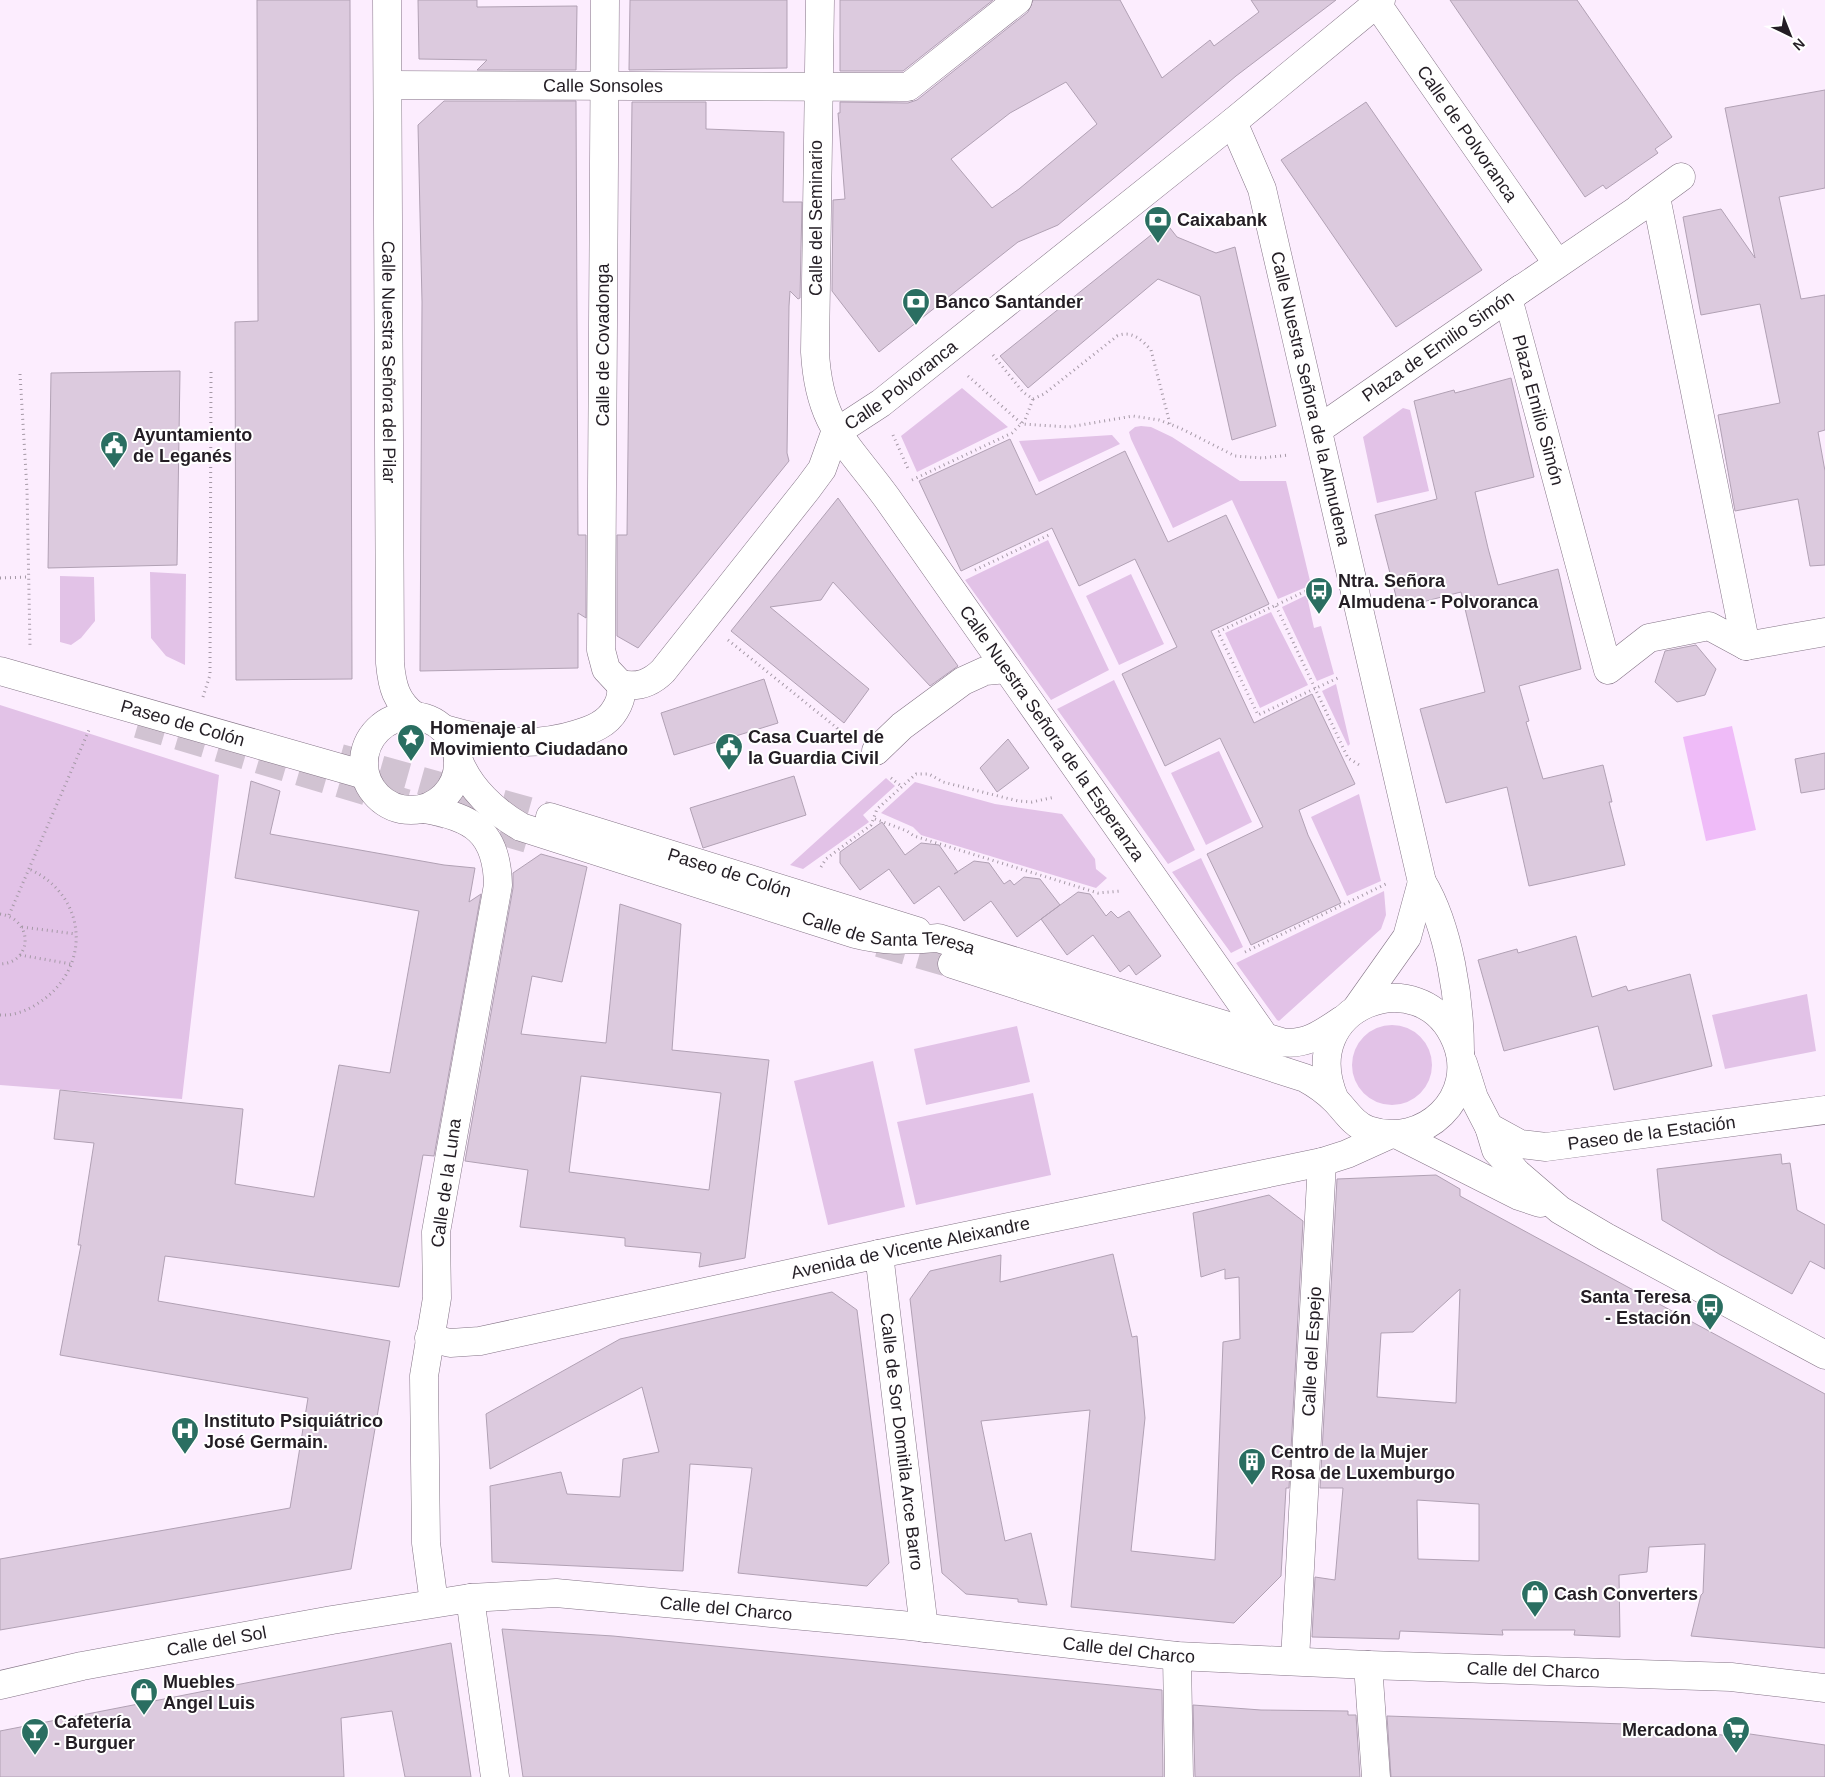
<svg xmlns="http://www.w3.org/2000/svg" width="1825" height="1777" font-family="Arial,sans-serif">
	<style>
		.green { fill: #e2c2e7 }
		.water { fill: #efbbf8 }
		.building { fill: #dccade; stroke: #b1a1b4; fill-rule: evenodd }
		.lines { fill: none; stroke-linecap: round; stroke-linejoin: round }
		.street-tunnel { stroke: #d1c3d2; stroke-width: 28; stroke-dasharray: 28 14; stroke-linecap: butt }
		.street-casing { stroke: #847486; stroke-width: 29 }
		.path { stroke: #a599a6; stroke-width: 3; stroke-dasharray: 1 4; stroke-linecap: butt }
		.street { stroke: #fff; stroke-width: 28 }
		.labels { text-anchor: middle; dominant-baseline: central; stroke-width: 4; stroke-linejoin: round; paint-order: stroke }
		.street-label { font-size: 18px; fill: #231d24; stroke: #fff }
		.poi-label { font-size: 18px; font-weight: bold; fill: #231d24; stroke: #fff; text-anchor: start }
	</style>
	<rect width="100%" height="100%" fill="#fcedfe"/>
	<!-- green -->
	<path class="green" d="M962,388L1008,427L917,472L901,436Z
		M1403,408L1410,410L1429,491L1377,503L1363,437Z
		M1141,426L1151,427L1172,437L1240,481H1286L1311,585L1278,599L1232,500L1173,528L1131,439L1129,432L1135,427Z
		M1112,435L1120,444L1039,482L1019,441Z
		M1048,540L1109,670L1051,700L965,580Z
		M150,572L186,574L185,665L166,656L151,638Z
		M1131,574L1164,644L1119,665L1086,596Z
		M60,576L94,577L95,621L81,638L71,645L60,642Z
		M1313,592L1315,599L1308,601L1314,628L1321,626L1334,674L1317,681L1282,607Z
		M1271,612L1308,685L1260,708L1225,633Z
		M1114,680L1195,850L1168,864L1057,709Z
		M1336,684L1350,744L1348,746L1322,691Z
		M0,705L219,775L182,1099L0,1085Z
		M1219,751L1252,822L1206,845L1171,773Z
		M886,778L895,786L863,815L869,822L803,869L790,865Z
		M915,782L995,804L1062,814L1095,859L1096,869L1107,878L1096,888L921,835L913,827L881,813Z
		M1359,794L1381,881L1347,896L1311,817Z
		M1201,858L1243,947L1231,953L1172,872Z
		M1384,891L1386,915L1381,929L1279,1021L1277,1020L1236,963Z
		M1807,994L1816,1051L1725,1069L1712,1015Z
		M1352 1065a40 40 0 1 1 80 0a40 40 0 1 1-80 0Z
		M1017,1026L1030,1082L926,1105L914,1049Z
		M873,1061L905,1207L828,1225L794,1081Z
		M1033,1093L1051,1175L916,1205L897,1122Z"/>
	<!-- water -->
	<path class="water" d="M1732,726L1756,830L1706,841L1683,737Z"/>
	<!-- building -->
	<path class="building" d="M257,0H350L352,679L236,680L235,322L258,321Z
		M418,0H477V7L577,6L576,70H477L487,60L419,59Z
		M630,0H787V68L629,70Z
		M840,0H993L903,71H840Z
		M1033,0H1120L1162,78L1210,40L1214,46L1259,12L1251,0H1336L1236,76L1058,225L1018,242L879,352L832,291L833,200L845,199L838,113H840V102L908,103L917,100L1028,12ZM1066,82L1097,124L1019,189L992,208L951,159L1010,113Z
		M1450,0H1577L1672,137L1655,149L1658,153L1606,189L1603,185L1585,197Z
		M1825,90V188L1779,197L1801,299L1825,295V430L1818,432L1825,471V565L1810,566L1798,499L1735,511L1718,415L1780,403L1760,304L1701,315L1683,217L1721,209L1755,258L1725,108Z
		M444,101H576L578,535H586V618L578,613V668L420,671L422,302L418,125Z
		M632,102H706V129L784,132L783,202H802L800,298L798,299L790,291L789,306L787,453L789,461L638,648L617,636V535H627Z
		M1366,102L1482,270L1396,327L1281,160Z
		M1166,223L1177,237L1216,253L1235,247L1276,426L1232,440L1200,296L1158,279L1028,388L1000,356Z
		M180,371L177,565L48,568L51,373Z
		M1511,378L1534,477L1475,492L1488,548L1498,585L1558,569L1581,669L1519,686L1529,721L1526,722L1543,779L1603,765L1612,802H1609L1625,865L1529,886L1507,787L1446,803L1420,709L1485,692L1461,592L1399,608L1375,515L1437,499L1414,401L1454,390L1455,393Z
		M1010,439L1036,495L1125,451L1168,542L1226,515L1269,604L1211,631L1254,723L1312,694L1355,784L1299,810L1308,835L1341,903L1251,945L1207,854L1263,827L1220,738L1165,766L1122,674L1177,647L1135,559L1079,586L1052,528L961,571L919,481Z
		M838,498L958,666L930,686L833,582L821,600L770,607L869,689L844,723L731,631Z
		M1696,645L1716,669L1705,695L1677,702L1655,682L1665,651Z
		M764,679L778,723L674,755L661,713Z
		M1008,739L1029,768L997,792L980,768Z
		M1825,753V789L1801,793L1795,759Z
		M794,776L806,815L703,848L690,808Z
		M251,781L280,791L270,834L444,865L475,868L469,902L481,894L434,1156L423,1155L399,1287L165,1256L158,1301L390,1341L351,1569L0,1630V1559L290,1508L308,1398L60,1355L81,1245H78L94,1143L54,1139L60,1090L243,1109L235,1184L314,1197L339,1065L390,1073L419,911L235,878Z
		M882,822L905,855L921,843L939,845L958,872L954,874L974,861L989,863L1004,884L1010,880L1014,885L1024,877L1040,879L1060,905L1017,937L991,901L964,921L939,886L914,904L889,869L860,890L840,863V852Z
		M541,854L587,867L562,982L532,976L521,1034L606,1043L620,904L681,924L672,1050L769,1060L745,1258L699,1267L701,1253L625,1246V1238L520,1227L528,1170L465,1161L513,888V873ZM581,1076L721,1093L709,1190L569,1172Z
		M1078,892L1090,894L1106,916L1111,911L1118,918L1129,911L1161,956L1136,975L1129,965L1120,972L1093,935L1067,955L1041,919Z
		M1576,936L1592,997L1626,986L1628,991L1690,974L1712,1066L1614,1090L1598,1026L1504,1051L1478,960L1517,949L1518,953Z
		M1781,1154L1782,1164L1790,1163L1797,1210L1825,1225V1269L1810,1261L1792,1294L1719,1254L1662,1220L1657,1169Z
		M1436,1175L1460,1189V1196L1825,1394V1648L1691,1636L1701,1595L1703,1593L1705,1544L1649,1547L1647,1572L1619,1575L1620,1637L1574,1635L1575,1630H1502L1503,1635L1400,1631L1399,1639L1312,1637L1315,1577L1335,1580L1343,1488H1320L1337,1179ZM1460,1289L1456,1403L1377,1397L1381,1333L1413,1332ZM1417,1500L1479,1504V1561L1418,1559Z
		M1269,1195L1303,1221L1289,1488H1286L1281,1576L1234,1623L1071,1607L1090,1410L981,1421L1005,1541L1031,1533L1047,1605L1018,1602V1599L966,1594L942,1573L910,1299L930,1271L1001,1255L1000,1282L1113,1254L1132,1337L1137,1336L1145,1418L1131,1551L1215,1560L1223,1342L1240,1339L1239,1277L1225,1279V1269L1201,1277L1193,1213Z
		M832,1292L857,1310L889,1563L867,1586L738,1573L752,1468L690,1464L683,1571L492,1562L490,1486L561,1472L567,1494L620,1497L623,1459L659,1452L642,1387L490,1469L486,1414L620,1339Z
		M502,1629L613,1636L1162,1690L1163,1777H523Z
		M451,1643L471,1777H405L392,1711L341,1718L344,1777H0V1731Z
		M1193,1705L1261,1710L1348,1711V1715H1356L1360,1777H1195Z
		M1387,1716L1625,1724L1722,1735L1750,1734L1825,1745V1777H1391Z"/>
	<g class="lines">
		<!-- street-tunnel -->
		<path class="street-tunnel" d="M138,724L538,842
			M340,758L550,817
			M879,943L952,964"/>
		<defs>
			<g id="street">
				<path id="s1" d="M387,0L390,663C392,686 396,702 415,716"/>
				<path d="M605,0L601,650L606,669L620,684"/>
				<path id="s2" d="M820,0L815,352C819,426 847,443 887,498L1265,1037"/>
				<path id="s3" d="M1377,4L1557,263"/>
				<path id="s4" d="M388,85L908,87L1018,0"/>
				<path id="s5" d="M1233,122L1262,189L1422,882C1449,927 1460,999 1460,1052"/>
				<path d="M1656,197L1746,646L1709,626L1649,638L1608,670L1508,298Z"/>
				<path d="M1640,207L1681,177"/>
				<path id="s6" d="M1319,429L1522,288"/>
				<path d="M1746,646L1825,632"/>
				<path id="s7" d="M0,671L365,775"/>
				<path id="s8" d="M620,684C638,688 651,683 663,671L808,488L822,469L835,433L881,403L1233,122L1381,0"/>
				<circle cx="411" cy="763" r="47"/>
				<path d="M444,729C488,742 533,748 577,734C592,730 607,724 615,710C620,702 623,693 620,684"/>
				<path d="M876,751L902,726L963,681L985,671L1007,669"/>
				<path id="s9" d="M459,761C470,789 495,812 521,827L855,934C886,942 907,940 938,938L1281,1042C1305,1046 1323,1033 1342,1020"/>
				<path d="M424,809C473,817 497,832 498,885L436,1232L437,1298L424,1376L426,1543L434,1603"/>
				<path id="s10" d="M550,817L917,931"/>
				<path d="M952,964L1305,1078C1316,1084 1326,1091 1335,1100C1346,1111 1353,1124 1368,1130C1424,1149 1479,1097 1456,1041C1422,958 1293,1005 1335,1100"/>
				<path d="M1356,1009L1407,937L1422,882"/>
				<path d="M1463,1063L1474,1098L1489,1127L1496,1150L1517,1173L1560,1210L1606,1237L1825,1355"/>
				<path id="s11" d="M1489,1127L1520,1144L1546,1147L1825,1110"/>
				<path d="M1398,1135L1519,1196L1540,1203"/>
				<path id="s12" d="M879,1254L924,1628"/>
				<path id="s13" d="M429,1338L450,1343L480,1341L879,1254L1322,1162L1347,1154L1389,1135"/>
				<path d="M470,1598L495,1777"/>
				<path d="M1177,1656L1179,1777"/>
				<path id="s14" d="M1295,1660L1322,1162"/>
				<path d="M1368,1665L1376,1777"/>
				<path id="s15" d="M0,1685L82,1666L332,1620L470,1598L556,1593L901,1625L1177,1656L1368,1665L1731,1677L1825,1688"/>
			</g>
		</defs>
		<!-- street casing -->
		<use href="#street" class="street-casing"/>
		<!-- path -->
		<path class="path" d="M993,355L1023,392L1033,399L1044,394L1117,336C1131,330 1141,339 1151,350L1170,424
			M20,374L27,490L30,646
			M968,376L1022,424L1069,427L1133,416L1159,420L1180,428L1235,456L1262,458L1289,455
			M893,435L909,471
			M912,480L1012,433L1025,420L1033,399
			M975,570L1049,535
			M0,578L28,577
			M1319,585L1218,632L1258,715L1340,677
			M1276,606L1348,758L1361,766
			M728,640L837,728L840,735L846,740
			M203,697L210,675L211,371
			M891,778L901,786
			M875,819L907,831L914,836L1098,893L1121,891
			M821,867L826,859L871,825L877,809L916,774H929L943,782L1018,801L1032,802L1055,797
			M0,914C34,919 33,963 0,964
			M9,915L89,730
			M22,927L76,934
			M1245,952L1388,883
			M20,955L71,964
			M0,1015C13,1016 26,1011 37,1004C92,970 89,896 29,869"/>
		<!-- street -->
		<use href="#street" class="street"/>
	</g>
	<!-- icons -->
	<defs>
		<symbol id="bank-pin" viewBox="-11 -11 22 30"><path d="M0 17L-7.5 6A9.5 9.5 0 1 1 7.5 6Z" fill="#2a6e61" stroke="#fff"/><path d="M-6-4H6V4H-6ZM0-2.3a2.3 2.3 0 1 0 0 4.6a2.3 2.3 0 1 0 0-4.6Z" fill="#fff"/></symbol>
		<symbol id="civic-pin" viewBox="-11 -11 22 30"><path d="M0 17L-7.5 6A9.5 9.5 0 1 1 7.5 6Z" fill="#2a6e61" stroke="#fff"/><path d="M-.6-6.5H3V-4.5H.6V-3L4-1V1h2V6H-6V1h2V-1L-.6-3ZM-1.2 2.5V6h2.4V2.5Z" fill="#fff"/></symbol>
		<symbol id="bus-pin" viewBox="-11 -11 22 30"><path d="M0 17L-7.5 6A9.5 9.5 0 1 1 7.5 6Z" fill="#2a6e61" stroke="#fff"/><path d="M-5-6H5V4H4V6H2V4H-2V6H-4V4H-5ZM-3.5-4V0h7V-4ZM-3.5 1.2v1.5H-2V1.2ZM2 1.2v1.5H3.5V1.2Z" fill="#fff"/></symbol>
		<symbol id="sight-pin" viewBox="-11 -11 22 30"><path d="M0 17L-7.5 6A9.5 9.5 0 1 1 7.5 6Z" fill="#2a6e61" stroke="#fff"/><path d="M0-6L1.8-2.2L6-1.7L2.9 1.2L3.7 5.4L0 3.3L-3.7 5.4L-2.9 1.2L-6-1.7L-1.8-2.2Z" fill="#fff"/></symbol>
		<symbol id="hospital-pin" viewBox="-11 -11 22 30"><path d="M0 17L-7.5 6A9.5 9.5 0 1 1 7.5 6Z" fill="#2a6e61" stroke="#fff"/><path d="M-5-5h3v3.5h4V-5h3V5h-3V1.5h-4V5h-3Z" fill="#fff"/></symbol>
		<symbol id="building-pin" viewBox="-11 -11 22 30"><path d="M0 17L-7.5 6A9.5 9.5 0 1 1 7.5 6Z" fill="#2a6e61" stroke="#fff"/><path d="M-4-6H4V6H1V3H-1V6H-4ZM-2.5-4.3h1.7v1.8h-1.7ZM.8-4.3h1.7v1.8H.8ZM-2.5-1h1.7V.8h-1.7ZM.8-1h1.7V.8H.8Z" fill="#fff"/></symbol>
		<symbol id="shop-pin" viewBox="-11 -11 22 30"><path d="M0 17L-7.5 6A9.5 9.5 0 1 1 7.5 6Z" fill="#2a6e61" stroke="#fff"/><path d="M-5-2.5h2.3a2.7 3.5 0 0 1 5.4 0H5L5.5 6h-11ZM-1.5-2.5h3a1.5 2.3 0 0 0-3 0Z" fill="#fff"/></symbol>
		<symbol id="supermarket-pin" viewBox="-11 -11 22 30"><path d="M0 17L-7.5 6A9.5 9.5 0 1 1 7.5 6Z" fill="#2a6e61" stroke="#fff"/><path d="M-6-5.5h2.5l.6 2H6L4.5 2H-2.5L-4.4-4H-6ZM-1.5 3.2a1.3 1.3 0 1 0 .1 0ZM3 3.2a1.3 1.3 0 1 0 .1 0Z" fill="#fff"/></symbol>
		<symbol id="bar-pin" viewBox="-11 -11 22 30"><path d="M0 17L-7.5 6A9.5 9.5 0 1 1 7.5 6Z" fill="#2a6e61" stroke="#fff"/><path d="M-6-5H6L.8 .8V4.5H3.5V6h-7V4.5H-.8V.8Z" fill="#fff"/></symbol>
	</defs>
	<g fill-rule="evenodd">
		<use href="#bank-pin" x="1142" y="204" width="32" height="43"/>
		<use href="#bank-pin" x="900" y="286" width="32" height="43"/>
		<use href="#civic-pin" x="98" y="429" width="32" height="43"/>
		<use href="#bus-pin" x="1303" y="575" width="32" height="43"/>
		<use href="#sight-pin" x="395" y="722" width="32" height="43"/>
		<use href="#civic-pin" x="713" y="731" width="32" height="43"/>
		<use href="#bus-pin" x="1694" y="1291" width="32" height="43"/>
		<use href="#hospital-pin" x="169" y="1415" width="32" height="43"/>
		<use href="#building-pin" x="1236" y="1446" width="32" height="43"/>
		<use href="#shop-pin" x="1519" y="1578" width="32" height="43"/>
		<use href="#shop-pin" x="128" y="1676" width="32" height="43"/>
		<use href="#supermarket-pin" x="1720" y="1714" width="32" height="43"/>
		<use href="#bar-pin" x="19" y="1716" width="32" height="43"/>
	</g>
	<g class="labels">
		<!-- street labels -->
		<g class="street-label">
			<text stroke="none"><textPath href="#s4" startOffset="215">Calle Sonsoles</textPath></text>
			<text stroke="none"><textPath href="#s3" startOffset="158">Calle de Polvoranca</textPath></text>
			<text transform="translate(816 218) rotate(-90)">Calle del Seminario</text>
			<text transform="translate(603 345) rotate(-90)">Calle de Covadonga</text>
			<text stroke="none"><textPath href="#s6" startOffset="145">Plaza de Emilio Simón</textPath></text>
			<text stroke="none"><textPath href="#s1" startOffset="362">Calle Nuestra Señora del Pilar</textPath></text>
			<text stroke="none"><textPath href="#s8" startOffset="424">Calle Polvoranca</textPath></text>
			<text stroke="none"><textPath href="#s5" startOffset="288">Calle Nuestra Señora de la Almudena</textPath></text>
			<text transform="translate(1538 410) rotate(75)">Plaza Emilio Simón</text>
			<text stroke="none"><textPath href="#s7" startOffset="190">Paseo de Colón</textPath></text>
			<text stroke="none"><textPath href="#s2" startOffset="806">Calle Nuestra Señora de la Esperanza</textPath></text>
			<text stroke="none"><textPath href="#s10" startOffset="188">Paseo de Colón</textPath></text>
			<text stroke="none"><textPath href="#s9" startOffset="476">Calle de Santa Teresa</textPath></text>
			<text stroke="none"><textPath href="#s11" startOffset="168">Paseo de la Estación</textPath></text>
			<text transform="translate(446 1183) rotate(-82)">Calle de la Luna</text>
			<text stroke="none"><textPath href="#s13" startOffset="492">Avenida de Vicente Aleixandre</textPath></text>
			<text stroke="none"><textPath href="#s14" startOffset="309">Calle del Espejo</textPath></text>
			<text stroke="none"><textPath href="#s12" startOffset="189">Calle de Sor Domitila Arce Barro</textPath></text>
			<text stroke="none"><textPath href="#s15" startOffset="735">Calle del Charco</textPath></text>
			<text stroke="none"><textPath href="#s15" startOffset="221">Calle del Sol</textPath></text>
			<text stroke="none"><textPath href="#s15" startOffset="1140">Calle del Charco</textPath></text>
			<text stroke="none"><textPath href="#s15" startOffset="1545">Calle del Charco</textPath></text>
		</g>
		<!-- poi labels -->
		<g class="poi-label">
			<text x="1177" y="220">Caixabank</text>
			<text x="935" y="302">Banco Santander</text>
			<text x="133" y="435">Ayuntamiento<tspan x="133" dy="21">de Leganés</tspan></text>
			<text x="1338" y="581">Ntra. Señora<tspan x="1338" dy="21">Almudena - Polvoranca</tspan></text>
			<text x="430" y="728">Homenaje al<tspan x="430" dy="21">Movimiento Ciudadano</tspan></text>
			<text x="748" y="737">Casa Cuartel de<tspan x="748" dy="21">la Guardia Civil</tspan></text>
			<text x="1691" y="1297" text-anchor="end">Santa Teresa<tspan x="1691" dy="21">- Estación</tspan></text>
			<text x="204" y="1421">Instituto Psiquiátrico<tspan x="204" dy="21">José Germain.</tspan></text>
			<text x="1271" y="1452">Centro de la Mujer<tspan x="1271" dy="21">Rosa de Luxemburgo</tspan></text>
			<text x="1554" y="1594">Cash Converters</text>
			<text x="163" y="1682">Muebles<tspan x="163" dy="21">Angel Luis</tspan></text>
			<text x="54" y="1722">Cafetería<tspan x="54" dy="21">- Burguer</tspan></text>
			<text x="1717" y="1730" text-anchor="end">Mercadona</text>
		</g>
	</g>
	<!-- north arrow -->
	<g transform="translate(1790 35) rotate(137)" stroke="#ffffff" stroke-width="4" paint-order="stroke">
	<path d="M0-4L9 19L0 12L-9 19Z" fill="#231d24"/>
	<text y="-8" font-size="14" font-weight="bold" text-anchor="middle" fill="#231d24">N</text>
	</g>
</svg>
